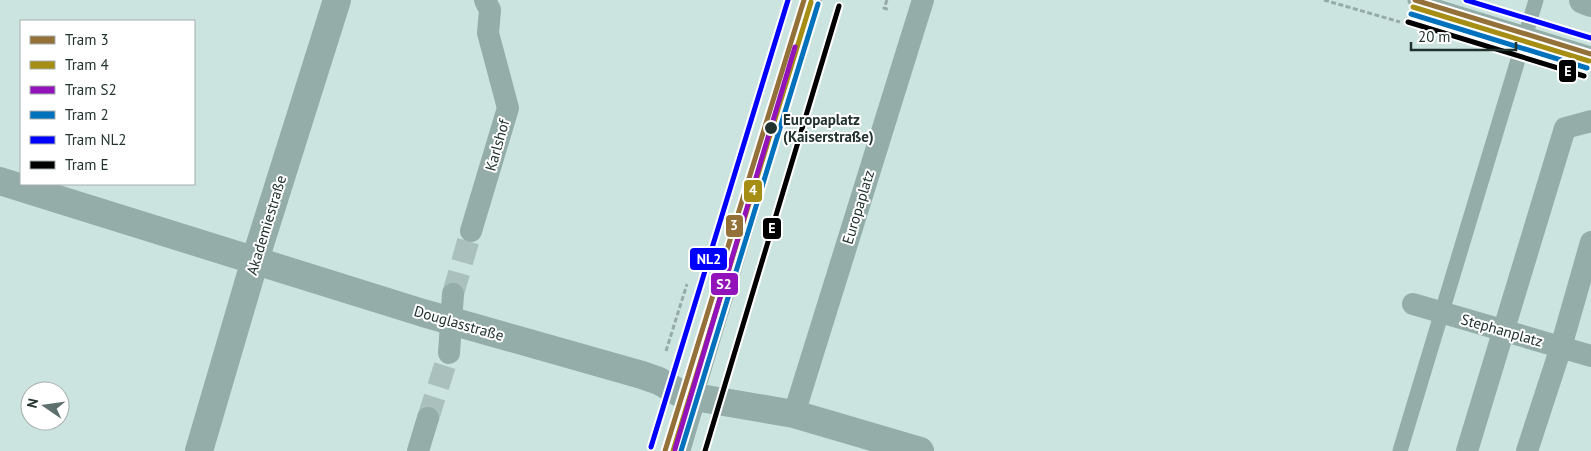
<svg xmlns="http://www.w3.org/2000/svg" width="1591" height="451" font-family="'PT Sans',sans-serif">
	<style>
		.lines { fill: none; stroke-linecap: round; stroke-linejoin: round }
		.pedestrian-tunnel { stroke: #aac0bd; stroke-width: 22; stroke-dasharray: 22 11; stroke-linecap: butt }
		.path { stroke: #96aba8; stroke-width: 3; stroke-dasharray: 5 2.5; stroke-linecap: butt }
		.service { stroke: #94ada9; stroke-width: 15 }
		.pedestrian { stroke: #94ada9; stroke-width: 22 }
		.minor { stroke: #94ada9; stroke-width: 28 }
		.tertiary { stroke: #94ada9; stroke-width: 28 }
		.tram-1-casing { stroke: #fff; stroke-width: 9 }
		.tram-2-casing { stroke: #fff; stroke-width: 9 }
		.tram-3-casing { stroke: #fff; stroke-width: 9 }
		.tram-4-casing { stroke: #fff; stroke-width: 9 }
		.tram-5-casing { stroke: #fff; stroke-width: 9 }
		.tram-6-casing { stroke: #fff; stroke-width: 9 }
		.tram-1 { stroke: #947139; stroke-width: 5 }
		.tram-2 { stroke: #a68e15; stroke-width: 5 }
		.tram-3 { stroke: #9313ba; stroke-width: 5 }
		.tram-4 { stroke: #0071bc; stroke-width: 5 }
		.tram-5 { stroke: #00f; stroke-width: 5 }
		.tram-6 { stroke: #000; stroke-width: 5 }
		.stop-dot { fill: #21322f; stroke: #fff; stroke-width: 2 }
		.labels { text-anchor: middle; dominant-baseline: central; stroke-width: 4; stroke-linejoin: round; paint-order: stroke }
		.stop-label { font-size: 15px; font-weight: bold; fill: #21322f; stroke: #fff; text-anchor: start }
		.street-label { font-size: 15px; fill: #21322f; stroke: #fff }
		.line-badge { stroke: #fff; stroke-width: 2 }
		.badge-label { font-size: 14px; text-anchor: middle; font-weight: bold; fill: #fff }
	</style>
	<rect width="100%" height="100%" fill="#cce4e0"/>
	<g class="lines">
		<!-- pedestrian-tunnel -->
		<path class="pedestrian-tunnel" d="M453,294L471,231
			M428,418L449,353"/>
		<!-- path -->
		<path class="path" d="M887,0L884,8L889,10
			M1324,0L1400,22
			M666,351L687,284"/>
		<!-- service -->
		<path class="service" d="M1415,0L1591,54
			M1400,451L1536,0"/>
		<!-- pedestrian -->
		<path class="pedestrian" d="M471,231L508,108L488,33L490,10L485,0
			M1413,304L1591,356
			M449,353L453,294
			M692,397L811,0
			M794,414L923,0
			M418,451L428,418
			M1467,451L1565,128L1591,121
			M1527,451L1561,347L1591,242"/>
		<!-- minor -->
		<path class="minor" d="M0,181L423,313L642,375L659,381L683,395L794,414L920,451
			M199,451L255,260L337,0
			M676,451L692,397"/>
		<!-- tertiary -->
		<path class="tertiary" d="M1583,0L1591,3"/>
		<defs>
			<path id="tram-1" d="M1415,0L1591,54
				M665,451L804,0"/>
			<path id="tram-2" d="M1413,7L1589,61
				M673,451L811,2"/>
			<path id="tram-3" d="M675,449L795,47"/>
			<path id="tram-4" d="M1411,14L1587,68
				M681,451L818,4"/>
			<path id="tram-5" d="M1466,0L1591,38
				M651,447L788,0"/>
			<path id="tram-6" d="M1408,22L1584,76
				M705,451L839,6"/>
		</defs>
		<!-- tram-1 casing -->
		<use href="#tram-1" class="tram-1-casing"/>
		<!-- tram-2 casing -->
		<use href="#tram-2" class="tram-2-casing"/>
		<!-- tram-3 casing -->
		<use href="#tram-3" class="tram-3-casing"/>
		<!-- tram-4 casing -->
		<use href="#tram-4" class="tram-4-casing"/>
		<!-- tram-5 casing -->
		<use href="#tram-5" class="tram-5-casing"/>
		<!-- tram-6 casing -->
		<use href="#tram-6" class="tram-6-casing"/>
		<!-- tram-1 -->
		<use href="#tram-1" class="tram-1"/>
		<!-- tram-2 -->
		<use href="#tram-2" class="tram-2"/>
		<!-- tram-3 -->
		<use href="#tram-3" class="tram-3"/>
		<!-- tram-4 -->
		<use href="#tram-4" class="tram-4"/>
		<!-- tram-5 -->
		<use href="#tram-5" class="tram-5"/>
		<!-- tram-6 -->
		<use href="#tram-6" class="tram-6"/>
	</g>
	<!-- markers -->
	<circle class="stop-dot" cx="771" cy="128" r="7"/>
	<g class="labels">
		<!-- stop labels -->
		<g class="stop-label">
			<text x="783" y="119">Europaplatz<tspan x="783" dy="17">(Kaiserstraße)</tspan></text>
		</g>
		<!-- street labels -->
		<g class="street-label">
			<text transform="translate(497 145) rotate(-74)">Karlshof</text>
			<text transform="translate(858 207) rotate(-73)">Europaplatz</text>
			<text transform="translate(266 225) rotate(-73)">Akademiestraße</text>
			<text transform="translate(459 323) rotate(16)">Douglasstraße</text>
			<text transform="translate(1502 330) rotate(16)">Stephanplatz</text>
		</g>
	</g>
	<g class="line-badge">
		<rect x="1558" y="59" width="19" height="24" rx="5" fill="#000"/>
		<rect x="743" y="179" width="20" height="24" rx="5" fill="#a68e15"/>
		<rect x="725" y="214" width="19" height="24" rx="5" fill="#947139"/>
		<rect x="762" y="217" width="20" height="23" rx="5" fill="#000"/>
		<rect x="689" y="247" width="39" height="24" rx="5" fill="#00f"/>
		<rect x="710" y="272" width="29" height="24" rx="5" fill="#9313ba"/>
	</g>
	<g class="badge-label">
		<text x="1568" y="76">E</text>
		<text x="753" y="195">4</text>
		<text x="734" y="230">3</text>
		<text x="772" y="233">E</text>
		<text x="709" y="264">NL2</text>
		<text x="724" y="289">S2</text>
	</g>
	<!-- legend -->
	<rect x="20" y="20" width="175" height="165" fill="#ffffff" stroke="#a6adac"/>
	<rect x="30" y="36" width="25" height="8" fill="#947139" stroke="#a6adac"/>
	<text x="65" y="45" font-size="15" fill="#21322f">Tram 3</text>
	<rect x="30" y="61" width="25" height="8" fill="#a68e15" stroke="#a6adac"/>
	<text x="65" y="70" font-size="15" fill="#21322f">Tram 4</text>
	<rect x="30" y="86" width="25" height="8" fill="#9313ba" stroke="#a6adac"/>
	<text x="65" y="95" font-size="15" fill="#21322f">Tram S2</text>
	<rect x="30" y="111" width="25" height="8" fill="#0071bc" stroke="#a6adac"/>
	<text x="65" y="120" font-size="15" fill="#21322f">Tram 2</text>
	<rect x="30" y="136" width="25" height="8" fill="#0000ff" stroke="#a6adac"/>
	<text x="65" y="145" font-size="15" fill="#21322f">Tram NL2</text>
	<rect x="30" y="161" width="25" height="8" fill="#000000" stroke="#a6adac"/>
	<text x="65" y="170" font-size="15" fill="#21322f">Tram E</text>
	<!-- north arrow -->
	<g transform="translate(45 406) rotate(283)"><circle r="24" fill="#ffffff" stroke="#a6adac"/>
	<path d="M0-4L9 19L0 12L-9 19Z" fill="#5d706d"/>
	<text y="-8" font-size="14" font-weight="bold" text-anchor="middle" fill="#21322f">N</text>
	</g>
	<!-- scale -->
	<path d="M1411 42v8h105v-8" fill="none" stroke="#21322f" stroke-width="2.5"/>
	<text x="1418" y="42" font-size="15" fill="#21322f" stroke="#ffffff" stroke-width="4" paint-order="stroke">20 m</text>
</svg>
